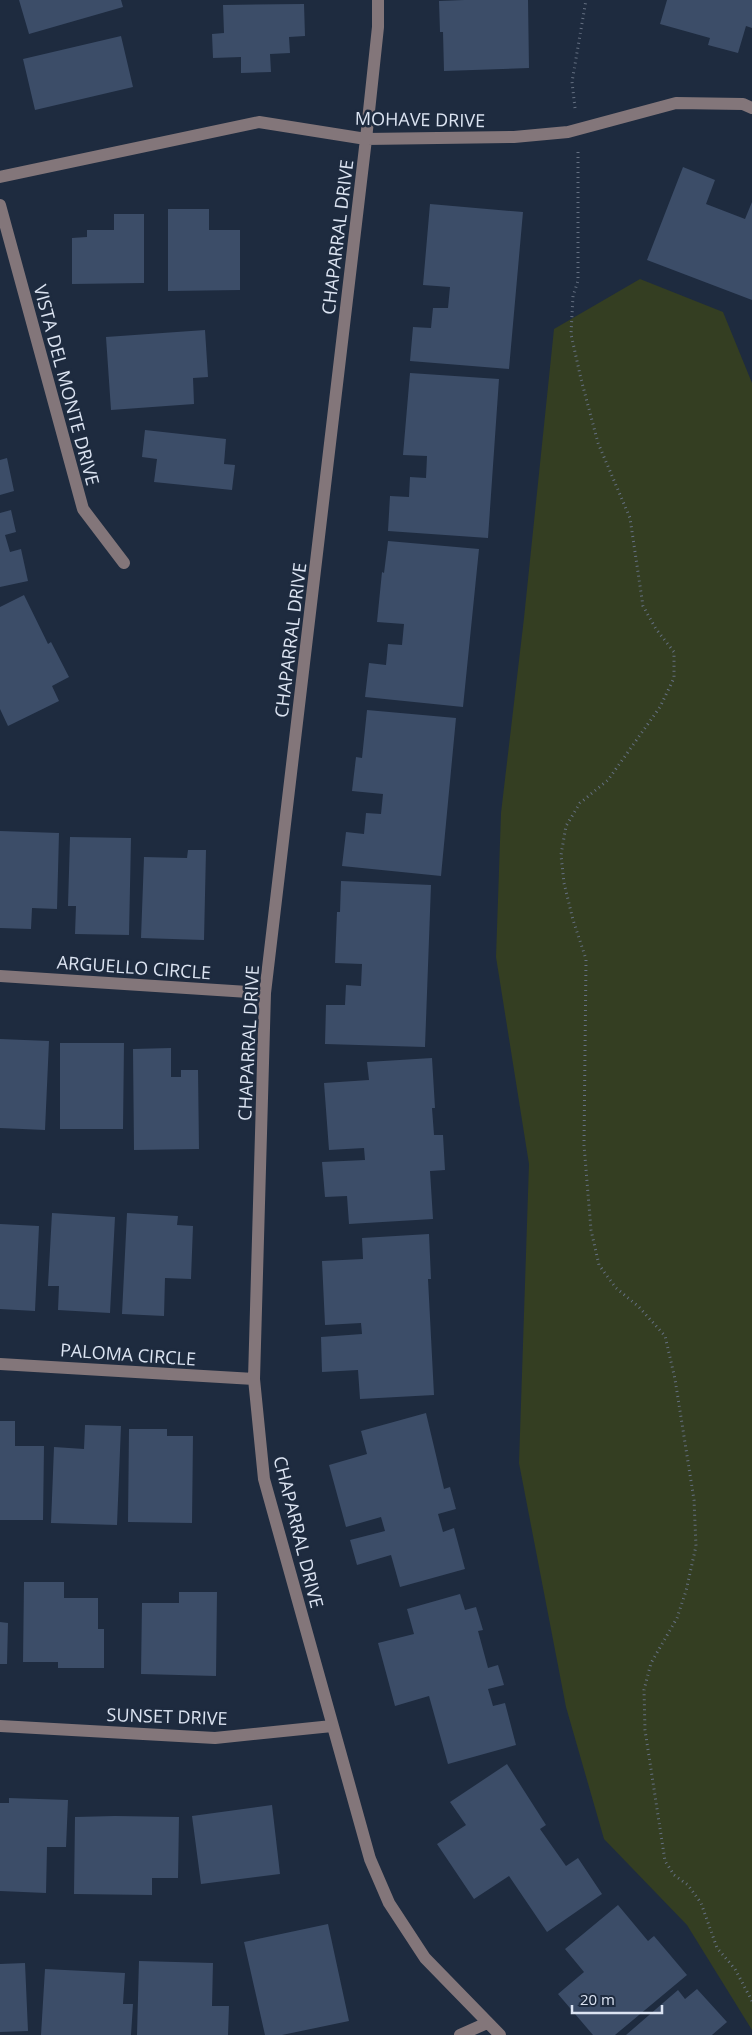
<svg xmlns="http://www.w3.org/2000/svg" width="752" height="2035" font-family="'Open Sans',sans-serif">
	<style>
		.green { fill: #343e22 }
		.building { fill: #3c4d68 }
		.lines { fill: none; stroke-linecap: round; stroke-linejoin: round }
		.path { stroke: #657082; stroke-width: 3; stroke-dasharray: 1 4; stroke-linecap: butt }
		.minor { stroke: #83767a; stroke-width: 12 }
		.labels { text-anchor: middle; dominant-baseline: central; stroke-width: 5; stroke-linejoin: round; paint-order: stroke }
		.street-label { font-size: 18px; fill: #dce4f2; stroke: #1e2b3f }
	</style>
	<rect width="100%" height="100%" fill="#1e2b3f"/>
	<!-- green -->
	<path class="green" d="M640,279L723,312L752,383V2030L687,1925L604,1839L566,1707L519,1463L529,1164L496,957L501,813L524,618L554,329Z"/>
	<!-- building -->
	<path class="building" d="M19,0H121L123,7L29,34Z
		M464,0H528L529,68L444,71L443,32H440L439,1Z
		M667,0H752V28L746,26L738,53L708,45L710,38L660,24Z
		M304,4L305,36L289,37L290,53L270,54L271,72L241,73V57L213,58L212,34L224,33L223,5Z
		M121,36L133,87L35,110L23,59Z
		M683,167L715,180L706,204L745,219L752,202V300L647,260Z
		M430,204L523,212L509,369L410,361L413,327L431,328L433,308H448L450,287L423,285Z
		M168,209H209V230H240V290L168,291Z
		M114,214H144V283L72,284V238L87,237V230H114Z
		M205,330L208,377L193,378L194,404L111,410L106,337Z
		M410,373L499,379L488,538L388,531L390,496L409,497L410,477L426,478L427,456L403,455Z
		M145,430L226,439L224,464L235,465L232,490L154,482L157,459L142,457Z
		M7,458L14,491L0,495V460Z
		M11,510L16,532L5,535L10,552L21,549L28,581L0,587V513Z
		M388,541L479,549L463,707L365,697L369,663L386,665L388,644L402,645L404,624L377,622L382,572L384,573Z
		M24,595L48,644L51,642L69,677L52,686L59,701L8,726L0,709V607Z
		M367,710L456,718L441,876L342,866L346,832L364,834L366,813L381,814L383,794L352,791L356,757L362,758Z
		M0,831L59,833L57,909L32,908L31,929L0,928Z
		M70,837L131,838L129,935L75,934L76,906H68Z
		M188,850H206L204,940L141,938L144,857L187,858Z
		M341,881L431,885L425,1047L325,1044L326,1005H345L346,985L361,986L362,964L335,963L337,912H340Z
		M0,1039L49,1041L45,1130L0,1128Z
		M60,1043H124L123,1129H60Z
		M171,1048V1077H181V1070H198L199,1149L134,1150L133,1049Z
		M432,1058L435,1108H432L434,1135H443L445,1170L430,1171L433,1219L349,1224L347,1196L325,1197L322,1162L365,1160L364,1148L329,1150L324,1083L369,1080L367,1062Z
		M52,1213L115,1217L110,1313L58,1310L59,1286H48Z
		M127,1213L178,1216L177,1225L193,1226L191,1279L165,1278L164,1316L122,1314Z
		M0,1224L39,1226L35,1311L0,1309Z
		M429,1234L431,1279H428L434,1395L360,1399L358,1370L322,1372L321,1337L362,1334L361,1323L325,1325L322,1261L363,1259L362,1238Z
		M426,1413L444,1489L450,1487L456,1509L438,1514L443,1532L454,1528L465,1569L400,1587L391,1555L357,1565L350,1540L385,1531L381,1517L346,1527L329,1465L367,1454L361,1431Z
		M0,1421H15V1446H44L43,1520H0Z
		M85,1425L121,1426L117,1525L51,1523L54,1447L84,1449Z
		M129,1429H167V1436H193L192,1523L128,1522Z
		M24,1582H64V1598H98V1629H104V1668H58V1662H23Z
		M179,1592H217L216,1676L141,1674L142,1603H179Z
		M460,1594L465,1610L476,1607L483,1630L478,1631L488,1668L498,1665L504,1685L488,1689L493,1706L505,1703L516,1745L448,1764L429,1696L395,1706L378,1643L414,1634L407,1609Z
		M0,1622L8,1623L7,1664H0Z
		M507,1764L546,1825L540,1829L566,1866L578,1858L602,1894L547,1932L509,1876L474,1899L437,1844L466,1825L450,1802Z
		M9,1798L68,1800L66,1847H47L46,1893L0,1891V1803H9Z
		M272,1805L280,1874L201,1884L192,1816Z
		M115,1816L179,1817L178,1878H152V1895L74,1894L75,1817Z
		M618,1905L648,1941L654,1936L687,1975L615,2035H593L558,1994L584,1972L565,1949Z
		M328,1924L349,2021L282,2035H265L244,1942Z
		M139,1961L213,1963L212,2006H229L228,2035H137Z
		M25,1963L28,2031L0,2032V1964Z
		M45,1969L125,1973L123,2004H133L131,2035H41Z
		M697,1989L727,2022L712,2035H626L678,1990L685,1999Z"/>
	<g class="lines">
		<!-- path -->
		<path class="path" d="M575,108L572,82L586,0
			M578,152V281L573,296L571,334L581,379L598,443L630,518L643,606L656,629L674,652V678L660,707L608,780L580,803L566,826L561,855L564,883L573,920L586,959L584,1145L591,1230L599,1265L616,1288L639,1307L665,1336L675,1379L694,1500L696,1546L686,1591L677,1618L651,1663L644,1690L645,1730L665,1861L674,1875L688,1885L701,1903L717,1948L735,1969L752,2001"/>
		<!-- minor -->
		<path class="minor" d="M378,0V27L366,139L265,993L254,1379L264,1479L370,1859L389,1903L425,1958L500,2035
			M0,177L259,122L366,139L514,137L568,132L676,103L743,104L752,108
			M0,205L83,509L124,563
			M0,976L265,993
			M0,1364L254,1379
			M0,1726L215,1738L332,1726
			M460,2035L487,2023"/>
	</g>
	<g class="labels">
		<!-- street labels -->
		<g class="street-label">
			<text transform="translate(420 119) rotate(1)">MOHAVE DRIVE</text>
			<text transform="translate(337 237) rotate(-83)">CHAPARRAL DRIVE</text>
			<text transform="translate(67 385) rotate(75)">VISTA DEL MONTE DRIVE</text>
			<text transform="translate(290 640) rotate(-83)">CHAPARRAL DRIVE</text>
			<text transform="translate(134 967) rotate(4)">ARGUELLO CIRCLE</text>
			<text transform="translate(248 1043) rotate(-87)">CHAPARRAL DRIVE</text>
			<text transform="translate(128 1354) rotate(4)">PALOMA CIRCLE</text>
			<text transform="translate(299 1532) rotate(76)">CHAPARRAL DRIVE</text>
			<text transform="translate(167 1716) rotate(2)">SUNSET DRIVE</text>
		</g>
	</g>
	<!-- scale -->
	<path d="M572 2005v8h90v-8" fill="none" stroke="#dce4f2" stroke-width="2.5"/>
	<text x="580" y="2005" font-size="15" fill="#dce4f2" stroke="#1e2b3f" stroke-width="4" paint-order="stroke">20 m</text>
</svg>
